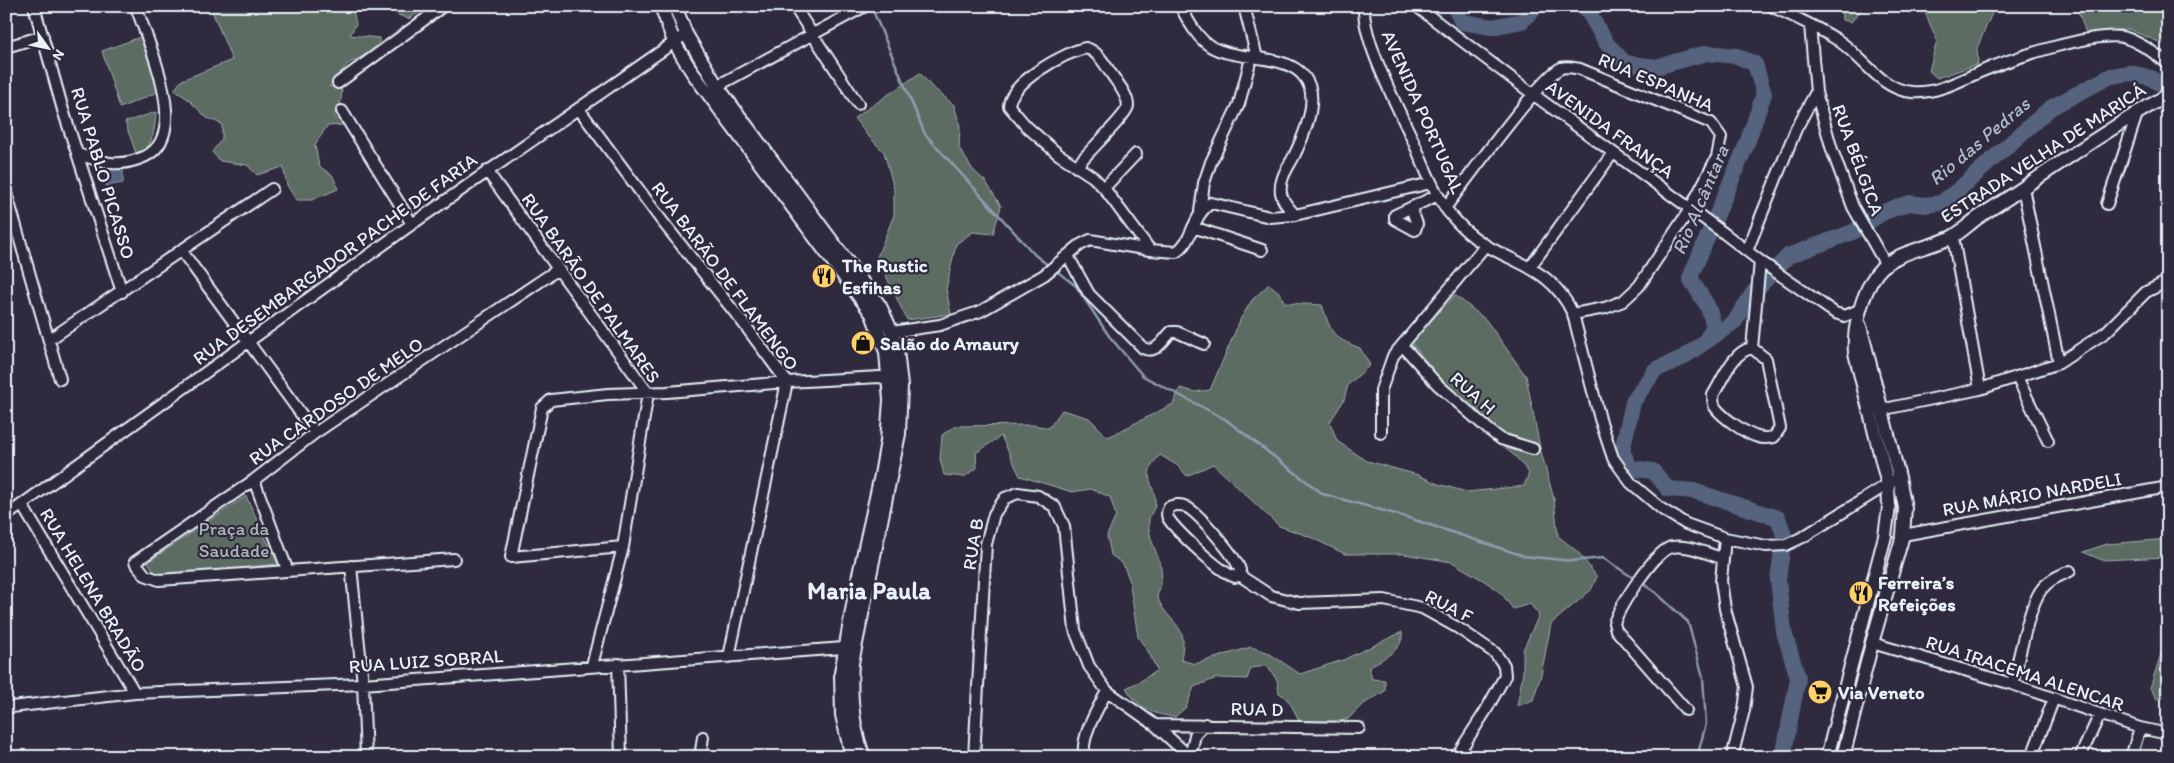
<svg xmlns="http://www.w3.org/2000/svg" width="2174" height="763" font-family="Itim,sans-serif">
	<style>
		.green { fill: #5b6c64; stroke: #a2aeae }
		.water { fill: #54637e; stroke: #8f9caf }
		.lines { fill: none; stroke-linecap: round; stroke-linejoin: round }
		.stream { stroke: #8f9caf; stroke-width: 2.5 }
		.river { stroke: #54637e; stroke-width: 16 }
		.minor-casing { stroke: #e8f1f8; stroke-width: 14 }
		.major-casing { stroke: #e8f1f8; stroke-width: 16 }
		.minor { stroke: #2f2a3d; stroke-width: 10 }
		.major { stroke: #2f2a3d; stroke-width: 12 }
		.labels { text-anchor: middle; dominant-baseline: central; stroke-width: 4.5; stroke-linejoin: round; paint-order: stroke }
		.street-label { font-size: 19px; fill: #e8f1f8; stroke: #2f2a3d }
		.poi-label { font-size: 19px; font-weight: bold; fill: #e8f1f8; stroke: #2f2a3d; text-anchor: start }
		.park-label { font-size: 19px; fill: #a9b5b5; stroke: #2f2a3d }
		.water-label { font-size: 20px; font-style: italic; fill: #adb8c7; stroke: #2f2a3d }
		.district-label { font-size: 24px; font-weight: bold; fill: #e8f1f8; stroke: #2f2a3d }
	</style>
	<rect width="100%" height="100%" fill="#2f2a3d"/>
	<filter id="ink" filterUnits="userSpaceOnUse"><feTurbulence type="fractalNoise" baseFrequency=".02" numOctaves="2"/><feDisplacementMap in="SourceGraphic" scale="10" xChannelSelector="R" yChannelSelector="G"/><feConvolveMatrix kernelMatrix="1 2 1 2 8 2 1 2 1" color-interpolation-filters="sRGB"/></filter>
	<g filter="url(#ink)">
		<!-- green -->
		<path class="green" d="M210,6H352L356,24L350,35L379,38V48L348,64L329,86L342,90L340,107L334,116L344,125L327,126L315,145L319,166L333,176L338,189L312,200H296L287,185L283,167L257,175L247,165L220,161L212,152L222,139V124L207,118L188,99L174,90L182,80L232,60Z
			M377,6H430L408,19Z
			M1841,6H1865L1851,22L1842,20Z
			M1919,6H1995L1977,48L1978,64L1937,78L1929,71L1937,40L1925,13Z
			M2073,6H2168V46L2128,29L2086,33L2077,8Z
			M143,36L160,91L120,108L102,51Z
			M920,73L931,86L954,105L960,126L959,148L973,170L986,182L1001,206L993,234L973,232L956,244L946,289L951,314L907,320L877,257L894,215V189L884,152L867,135L854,118Z
			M156,112C155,129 153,148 137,156L125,122Z
			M1269,284L1279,292L1285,303L1322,305C1332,334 1331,337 1360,348L1370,365L1348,385L1344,400L1330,422L1337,441L1367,461L1418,475L1438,484L1467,492L1524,486L1529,473L1515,456L1501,445L1466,403L1436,374L1411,342L1455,295L1486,320L1526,376L1540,448L1554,499L1558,536L1578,552L1597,577L1591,590L1551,624L1541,675L1533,700L1517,706L1523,672V650L1539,615L1530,604L1513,609L1502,594L1486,582L1452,562L1404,554H1345L1308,536L1279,526L1213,464L1187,476L1178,466L1160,455C1138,478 1157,483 1155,505C1155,509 1150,514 1149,519C1146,547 1172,564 1157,596C1163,614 1175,619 1181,632C1185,640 1182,651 1181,660L1195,664L1251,647L1267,652L1300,674L1343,660L1402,632C1405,650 1381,659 1369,667L1372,679L1385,680V691L1362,705L1348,719L1328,724L1303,726C1294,714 1292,700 1279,693L1277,680L1267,666L1251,668L1247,679L1217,678L1194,687L1186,707L1175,717C1152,714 1139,709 1126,688L1141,681L1157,670L1149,653L1138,637L1129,579L1123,564L1111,555L1107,535L1116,516L1110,497L1091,489L1072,492L1020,476L1001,436L976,453L977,468L964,477L944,475L940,459L942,435L955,426L1034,425L1049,428L1062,410L1089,418L1108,437L1173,404L1180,388L1195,392L1210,390L1241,318L1252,300Z
			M246,496L278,564L157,577L148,562Z
			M2168,539V557L2102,560L2083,552L2107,544Z
			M2168,639V698L2157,699L2150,688L2162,651Z"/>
		<!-- water -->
		<path class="water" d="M123,168V183L106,186L105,170Z"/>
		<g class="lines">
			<!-- stream -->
			<path class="stream" d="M871,6L925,134L1035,255L1049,266
				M1054,269L1076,286L1109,336L1143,376L1225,419L1323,494L1406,517L1524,556L1572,561L1603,558L1635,579
				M1640,582L1655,592L1688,622L1703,677L1706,724L1697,757"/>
			<!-- river -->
			<path class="river" d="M1454,6L1462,22L1492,27L1522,21L1537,6
				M1585,6L1607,44L1625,63L1656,67L1707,53L1737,56L1755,64L1764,94L1746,146L1690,278L1708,307L1714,326L1705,342L1682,358L1655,370L1633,402L1622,451L1630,468L1653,471L1668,489L1694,491L1778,518L1784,535L1778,580L1784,632L1798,678L1783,757
				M1707,341L1735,321L1754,292L1788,256L1853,232L1882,213L1897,207L1910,203L1925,205L1941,203L1957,191L2050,108L2111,76L2131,73L2151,78L2168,88"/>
			<defs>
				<path id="minor" d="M34,6L63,110L122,292
					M794,6L858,104
					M1180,6C1188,20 1196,37 1210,46C1239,64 1298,49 1310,88C1316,109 1302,140 1293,158C1287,169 1279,180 1281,193C1282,202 1290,209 1295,215
					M1244,6L1257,58
					M1364,6C1362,42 1400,111 1415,145C1424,166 1432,188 1445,207C1449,214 1456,221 1462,227C1502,266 1547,258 1573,314L1600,419L1613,458L1631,483L1663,510L1686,524L1725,538L1766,546L1786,545L1803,537L1893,481
					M1416,6L1534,95L1725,234L1760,261L1835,313L1845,316L1861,309
					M1771,6C1794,17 1818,27 1839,41C1863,57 1881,90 1912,92C1936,94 1959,81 1980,72C2008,60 2098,29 2126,38C2141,43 2156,54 2168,64
					M1810,25L1816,92L1832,150L1853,207L1886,265
					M6,47L43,36
					M338,83L443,6
					M717,86L865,6
					M579,109L662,221L744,324L787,382L729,657
					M342,111L412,224
					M78,154C104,163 118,168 144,157C193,135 147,42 136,6
					M1076,167C1084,156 1127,115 1128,106C1128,95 1118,84 1112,75C1105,65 1099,52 1086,48C1065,52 1009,83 1009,106L1026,126L1058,154L1093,177L1104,188L1150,250
					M487,171L648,393L623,547L592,665
					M1104,188L1136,154
					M2023,188L2059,363
					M6,192L60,379
					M2107,204L2138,111
					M1411,208L1417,224L1415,230L1395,219V215L1438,195
					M1445,208C1463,185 1542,75 1561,68C1567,66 1574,68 1580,69L1711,123L1721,137L1717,157L1690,209L1639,286L1623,301L1605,308L1573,314
					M1200,211L1204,183L1211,162L1239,104L1251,58
					M1193,227L1262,250
					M1953,237L1980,389
					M181,250L315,433
					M1747,251L1796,129L1816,92
					M1068,256L1089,294L1143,348C1156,355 1163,340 1171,332H1177L1204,344
					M1530,267L1613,153
					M892,332L940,325L981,311L1044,275L1080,245L1090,240L1150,250L1176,252C1193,242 1192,215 1211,203L1270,217L1295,215L1431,183
					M50,339L272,189
					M1402,345L1437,384L1489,430L1501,439L1533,449
					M1752,348L1766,359L1780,428L1774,437C1768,438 1764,439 1758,437C1746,434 1722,417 1715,407C1713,403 1713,399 1713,395C1723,379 1733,351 1752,348Z
					M1752,348L1760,261
					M2017,377L2048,441
					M1880,410L1980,389L2059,363L2106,332L2146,292L2168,281
					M1381,433V390L1393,356L1485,246
					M254,480L287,569
					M22,505L135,693
					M6,516L412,224L686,34
					M1903,535L2168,487
					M1725,538L1721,581L1725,609L1747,687L1744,710L1732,757
					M623,547L511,557L542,408L551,400L608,394L667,392L787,382L880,377L894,382
					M454,559L159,580L145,575L135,562L254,480L315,433L557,270
					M351,566L363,684L366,757
					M1239,575L1235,577C1221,573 1176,531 1168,518C1166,514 1167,511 1169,507C1175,505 1178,504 1184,506C1197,510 1236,557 1240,570L1239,575L1271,596L1299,603L1384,600L1422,608L1458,628L1495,653L1504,665L1505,676L1485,712L1456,757
					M1872,643L2012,684L2140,728L2168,734
					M618,664L621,757
					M2012,684C2019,661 2028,608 2041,590C2048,580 2059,576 2070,571
					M11,707L135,693L363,684L844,648
					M1686,710L1616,630L1614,623C1620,606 1655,550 1672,547C1687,544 1707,554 1722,558
					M1155,725L1359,728
					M2035,748L2054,698
					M697,757L701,751L703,737
					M974,757L986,544L994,514L1005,498L1018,493L1038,496L1055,507L1064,526L1075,630L1089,666L1107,691L1155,725L1190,757
					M1084,757C1081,735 1097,710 1107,691
					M1190,757L1195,735L1205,724
					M2080,757L2100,714
					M2131,757L2140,728"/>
				<path id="major" d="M661,6L674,42L692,72L872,314L886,352L890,400L887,441L881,475L856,588L841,673L842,715L852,757
					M675,6L686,34L717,86L880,306L892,332L897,350L901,386L899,434L852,663C850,695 852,727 864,757
					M1827,757L1885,536L1889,507L1888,485L1855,353C1853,328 1862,293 1877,273C1894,251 1928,249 1952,237C1960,233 1968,225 1976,219C1986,212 1997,205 2008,198C2060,163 2113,126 2168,95
					M1843,757L1872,643L1903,535L1905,508L1899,477L1860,326"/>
			</defs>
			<!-- minor casing -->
			<use href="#minor" class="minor-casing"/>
			<!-- major casing -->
			<use href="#major" class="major-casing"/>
			<!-- minor -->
			<use href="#minor" class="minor"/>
			<!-- major -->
			<use href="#major" class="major"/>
		</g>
	</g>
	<!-- icons -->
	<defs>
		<symbol id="restaurant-disc" viewBox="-11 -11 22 22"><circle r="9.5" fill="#ffd166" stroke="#2f2a3d"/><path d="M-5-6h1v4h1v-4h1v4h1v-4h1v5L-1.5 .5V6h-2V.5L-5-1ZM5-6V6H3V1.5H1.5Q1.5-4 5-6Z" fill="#111"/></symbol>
		<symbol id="shop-disc" viewBox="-11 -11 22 22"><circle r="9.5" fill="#ffd166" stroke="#2f2a3d"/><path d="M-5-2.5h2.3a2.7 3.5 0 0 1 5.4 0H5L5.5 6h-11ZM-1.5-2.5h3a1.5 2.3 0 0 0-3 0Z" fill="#111"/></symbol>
		<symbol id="supermarket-disc" viewBox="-11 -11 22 22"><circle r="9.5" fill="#ffd166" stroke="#2f2a3d"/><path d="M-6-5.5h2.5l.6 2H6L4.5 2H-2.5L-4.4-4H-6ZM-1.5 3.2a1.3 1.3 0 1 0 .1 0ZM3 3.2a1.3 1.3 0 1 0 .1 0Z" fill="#111"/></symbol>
	</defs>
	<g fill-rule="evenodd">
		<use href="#restaurant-disc" x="810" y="262" width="28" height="28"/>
		<use href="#shop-disc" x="849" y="329" width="28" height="28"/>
		<use href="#restaurant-disc" x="1847" y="579" width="28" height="28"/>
		<use href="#supermarket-disc" x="1806" y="678" width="28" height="28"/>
	</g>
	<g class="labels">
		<!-- street labels -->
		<g class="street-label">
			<text transform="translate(1656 82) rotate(23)">RUA ESPANHA</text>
			<text transform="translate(1423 112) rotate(66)">AVENIDA PORTUGAL</text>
			<text transform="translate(1610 129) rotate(36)">AVENIDA FRANÇA</text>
			<text transform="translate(2043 153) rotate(-33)">ESTRADA VELHA DE MARICÁ</text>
			<text transform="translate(1858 160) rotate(70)">RUA BÉLGICA</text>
			<text transform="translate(103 173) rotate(73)">RUA PABLO PICASSO</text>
			<text transform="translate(335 259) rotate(-36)">RUA DESEMBARGADOR PACHE DE FARIA</text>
			<text transform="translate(725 276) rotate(53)">RUA BARÃO DE FLAMENGO</text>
			<text transform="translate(591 288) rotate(55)">RUA BARÃO DE PALMARES</text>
			<text transform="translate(1473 393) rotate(42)">RUA H</text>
			<text transform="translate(336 401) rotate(-35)">RUA CARDOSO DE MELO</text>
			<text transform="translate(2032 494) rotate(-10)">RUA MÁRIO NARDELI</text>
			<text transform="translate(973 544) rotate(-81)">RUA B</text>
			<text transform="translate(93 590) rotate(59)">RUA HELENA BRADÃO</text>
			<text transform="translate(1449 606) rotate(27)">RUA F</text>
			<text transform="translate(426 661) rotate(-4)">RUA LUIZ SOBRAL</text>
			<text transform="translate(2025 673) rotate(18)">RUA IRACEMA ALENCAR</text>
			<text transform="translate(1257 709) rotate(1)">RUA D</text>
		</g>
		<!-- poi labels -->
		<g class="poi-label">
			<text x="842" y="265">The Rustic<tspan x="842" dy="22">Esfihas</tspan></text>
			<text x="880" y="343">Salão do Amaury</text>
			<text x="1878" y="582">Ferreira’s<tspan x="1878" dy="22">Refeições</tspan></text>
			<text x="1838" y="692">Via Veneto</text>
		</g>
		<!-- park labels -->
		<g class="park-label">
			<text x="234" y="528">Praça da<tspan x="234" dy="22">Saudade</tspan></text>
		</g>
		<!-- water labels -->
		<g class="water-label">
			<text transform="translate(1979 141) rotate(-40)">Rio das Pedras</text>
			<text transform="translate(1700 200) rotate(-67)">Rio Alcântara</text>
		</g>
		<!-- district labels -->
		<g class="district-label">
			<text x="869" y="590">Maria Paula</text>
		</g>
	</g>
	<!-- margin -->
	<rect width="2174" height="763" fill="none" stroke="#2f2a3d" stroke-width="25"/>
	<rect x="12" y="12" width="2149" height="738" fill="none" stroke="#e8f1f8" stroke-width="2" filter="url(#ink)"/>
	<!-- north arrow -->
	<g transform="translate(48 48) rotate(123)" stroke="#2f2a3d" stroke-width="4" paint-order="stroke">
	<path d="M0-4L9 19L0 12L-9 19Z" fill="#e8f1f8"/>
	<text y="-8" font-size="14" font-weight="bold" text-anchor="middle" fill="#e8f1f8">N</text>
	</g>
</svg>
